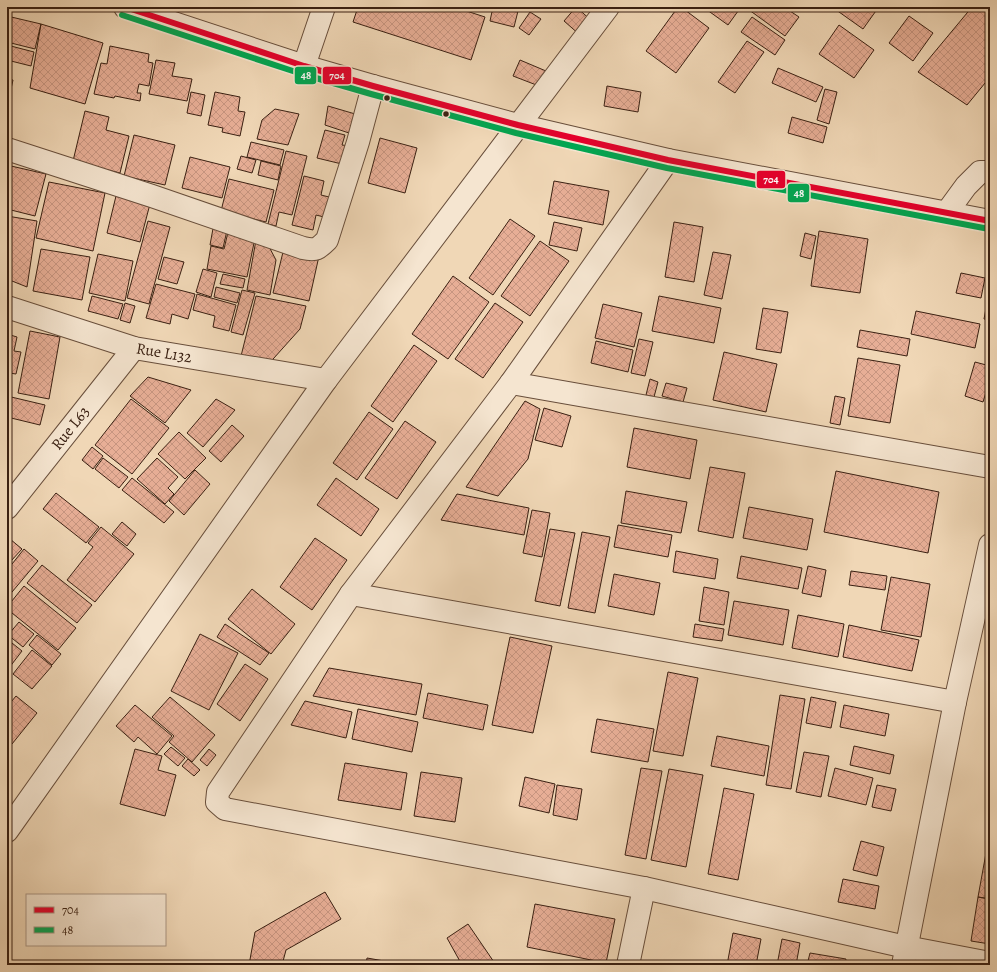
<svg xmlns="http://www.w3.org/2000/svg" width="997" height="972" font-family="Alegreya,serif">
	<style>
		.building { fill: url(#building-cross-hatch); stroke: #3a2012 }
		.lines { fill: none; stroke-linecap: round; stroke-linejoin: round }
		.minor-casing { stroke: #684e3b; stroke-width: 24 }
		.minor { stroke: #f5e5d0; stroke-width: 22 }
		.bus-1-casing { stroke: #f5e5d0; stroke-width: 9 }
		.bus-2-casing { stroke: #f5e5d0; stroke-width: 9 }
		.bus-1 { stroke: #e4002b; stroke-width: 6 }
		.bus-2 { stroke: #00a651; stroke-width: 6 }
		.bus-dot { fill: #3a2012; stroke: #f5e5d0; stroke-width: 1.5 }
		.labels { text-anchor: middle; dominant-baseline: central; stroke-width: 3.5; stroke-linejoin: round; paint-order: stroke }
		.street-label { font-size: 16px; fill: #3a2012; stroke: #f5e5d0 }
		.line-badge { stroke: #f5e5d0; stroke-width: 1.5 }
		.badge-label { font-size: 11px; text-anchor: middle; font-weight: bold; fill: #fff }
	</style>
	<defs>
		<pattern id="building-cross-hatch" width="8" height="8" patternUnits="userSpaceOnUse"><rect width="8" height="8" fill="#e7ae96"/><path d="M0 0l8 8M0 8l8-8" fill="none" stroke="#c79580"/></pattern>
	</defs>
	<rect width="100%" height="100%" fill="#f0d7b6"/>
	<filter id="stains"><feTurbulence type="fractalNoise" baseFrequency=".005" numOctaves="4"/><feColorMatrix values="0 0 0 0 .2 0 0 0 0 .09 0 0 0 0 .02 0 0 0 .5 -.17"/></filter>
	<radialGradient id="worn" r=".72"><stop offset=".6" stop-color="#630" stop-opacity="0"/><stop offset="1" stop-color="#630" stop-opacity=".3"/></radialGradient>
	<!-- building -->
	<path class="building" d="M358,7H454L485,17L471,60L353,22Z
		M493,7H519L514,27L490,21Z
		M576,7L592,21L580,35L564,21Z
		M678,7H681L709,28L676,73L646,51Z
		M703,7H741L728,25Z
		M745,7H784L799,17L785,36Z
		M832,7H877L878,8L863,29Z
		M972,7H979L990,15V77L967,105L918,72Z
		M530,12L541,19L529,35L519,28Z
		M7,16L41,24L35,49L7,42Z
		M909,16L933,33L913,61L889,43Z
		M752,17L785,40L775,55L741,32Z
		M41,24L103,43L85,104L30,88Z
		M839,25L874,50L854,78L819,54Z
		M747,41L764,52L735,93L718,82Z
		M7,45L34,52L31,66L7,60Z
		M110,46L149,54L148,62L153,63L149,86L139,84L137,93H141L140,101L115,96L114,98L94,94L101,63L107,64Z
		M156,60L175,63L172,76L192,79L187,101L149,94Z
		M520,60L546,71L539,86L513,76Z
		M778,68L823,87L816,102L772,83Z
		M7,79L13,80L11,89H7Z
		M607,86L641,92L638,112L604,106Z
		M825,89L837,92L829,124L817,120Z
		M191,92L205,95L201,116L187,113Z
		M215,92L240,97L238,111L245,112L240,136L222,132L223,128L208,125Z
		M328,106L362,116L355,135L325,125Z
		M275,109L299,114L288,145L257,139L262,120Z
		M85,111L109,117L106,130L129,136L120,173L73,161Z
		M792,117L827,127L823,143L788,133Z
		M325,130L345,135L342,145L350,146L346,165L317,158Z
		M134,135L175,145L165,185L124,176Z
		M380,138L417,148L405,193L368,183Z
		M251,142L284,150L280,165L247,157Z
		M286,151L307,156L292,215L279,212L276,226L268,224Z
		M241,156L256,160L252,173L237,169Z
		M190,157L230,167L222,198L182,188Z
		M261,161L281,166L278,180L258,175Z
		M11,166L46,174L35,216L7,209V183Z
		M304,176L324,181L321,195L333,198L328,218L316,215L313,230L292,225Z
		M229,179L274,190L266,222L221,211Z
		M554,181L609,191L603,225L548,214Z
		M49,182L105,193L93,251L36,238Z
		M116,196L150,204L140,242L107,233Z
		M7,216L37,221L27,287L7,279Z
		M510,219L535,236L493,295L469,278Z
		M148,221L170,227L149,304L127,298Z
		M554,222L582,228L577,251L549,245Z
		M674,222L703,227L694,282L665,277Z
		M214,223L228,226L223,248L210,245Z
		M819,231L868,239L860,293L811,286Z
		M228,232L255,238L247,277L207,269L211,246L224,249Z
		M805,233L816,236L811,259L800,256Z
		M256,240L267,243L276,260L270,295L247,290Z
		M540,241L569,261L530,316L501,296Z
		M284,248L319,256L309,301L273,293Z
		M41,249L90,257L82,300L33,291Z
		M713,252L731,255L722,299L704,295Z
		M98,254L133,261L125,301L89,293Z
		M164,257L184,262L177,284L158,279Z
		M203,269L217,273L211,297L196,292Z
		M961,273L985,278L981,298L956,293Z
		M223,274L245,279L243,288L220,284Z
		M453,276L489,302L448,359L412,334Z
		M156,284L195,294L188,319L172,314L170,324L146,318Z
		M216,287L240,293L237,303L214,297Z
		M990,287V320L984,319Z
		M242,290L255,293L243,335L231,332Z
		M197,294L236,305L229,331L213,327L215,316L193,310Z
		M92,296L123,304L118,319L88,311Z
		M256,296L306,306L300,329L265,368L240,360Z
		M659,296L721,308L714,343L652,331Z
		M125,303L135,306L130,323L120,320Z
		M495,303L523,322L483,378L455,359Z
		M603,304L642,313L634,347L595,338Z
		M763,308L788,312L781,353L756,349Z
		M916,311L980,324L975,348L911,334Z
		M860,330L910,339L907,356L857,347Z
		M30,331L60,337L49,399L18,393Z
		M7,334L17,337L14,351L21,352L16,374L9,373L7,381Z
		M639,339L653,342L645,376L631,373Z
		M596,341L633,350L628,372L591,363Z
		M414,345L437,361L393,422L371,406Z
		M724,352L777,364L766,412L713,400Z
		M858,358L900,365L890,423L848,416Z
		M975,362L990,366V379L983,402L965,396Z
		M148,377L191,390L165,423L130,396Z
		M650,379L658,382L654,397L646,395Z
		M666,383L687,388L683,402L662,396Z
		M7,396L45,405L40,425L7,417Z
		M835,396L845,398L840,425L830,423Z
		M131,399L169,428L132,474L95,445Z
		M216,399L235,410L203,447L187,433Z
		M525,401L540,409L528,459L498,496L466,487Z
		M544,408L571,416L562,447L535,440Z
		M369,412L393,429L357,480L333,463Z
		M405,421L436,442L397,499L365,478Z
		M232,425L244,436L221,462L209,451Z
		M634,428L697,440L690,479L627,467Z
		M179,432L206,458L185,479L158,454Z
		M92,447L103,456L93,469L82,460Z
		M103,458L128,477L119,488L95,469Z
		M157,458L178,477L168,488L174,494L165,504L137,479Z
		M710,467L745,473L733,538L698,531Z
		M195,470L210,484L184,515L169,501Z
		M836,471L939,492L928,553L824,532Z
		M132,478L174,512L164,523L122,490Z
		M336,478L379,509L361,536L317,505Z
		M626,491L687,502L681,533L621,523Z
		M56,493L99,527L86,543L43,509Z
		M457,494L529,508L524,535L441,520Z
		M749,507L813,519L807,550L743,538Z
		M532,510L550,513L542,557L523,553Z
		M122,522L136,534L127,546L112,534Z
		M618,525L672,535L668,557L614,547Z
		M101,527L134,554L95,602L67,580L93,547L88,543Z
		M550,529L575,533L560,606L535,601Z
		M582,532L610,537L595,613L568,608Z
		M315,538L347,560L312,610L280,587Z
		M10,539L22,549L11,561L7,558V543Z
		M24,549L38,561L7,598V559L12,564Z
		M676,551L718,559L715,579L673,572Z
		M741,556L802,568L798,589L737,578Z
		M42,565L92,605L77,623L27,583Z
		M808,566L826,570L821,597L802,593Z
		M851,571L887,576L885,590L849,585Z
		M614,574L660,583L654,615L608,606Z
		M891,577L930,584L921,637L881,630Z
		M24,586L76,628L58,650L7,609V607Z
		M704,587L729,592L724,625L699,621Z
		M252,589L295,624L271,654L228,619Z
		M734,601L789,610L783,645L728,635Z
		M798,615L844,624L838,657L792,648Z
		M19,622L34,634L23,647L8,635Z
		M225,624L269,653L260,665L217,637Z
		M695,624L724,629L722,641L693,637Z
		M849,625L919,640L912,671L843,657Z
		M200,634L238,653L209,710L171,691Z
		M37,635L61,654L52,665L29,645Z
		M510,637L552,646L533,733L492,725Z
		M7,639L22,651L9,668L7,667Z
		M32,650L52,666L32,689L13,674Z
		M245,664L268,679L240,721L217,704Z
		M329,668L422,684L416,715L313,696Z
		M668,672L698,678L683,756L653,751Z
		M428,693L488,705L483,730L423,718Z
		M780,695L805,699L791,789L766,785Z
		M16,696L37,713L12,744L7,740V707Z
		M170,697L215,735L192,762L169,742L174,736L152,717Z
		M811,697L836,702L831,728L806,723Z
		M305,701L352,712L346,738L291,725Z
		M135,705L172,736L157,754L138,737L134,742L116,726Z
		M844,705L889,714L885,736L840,727Z
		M358,709L418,722L412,752L352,739Z
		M597,719L654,729L648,762L591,752Z
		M717,736L769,746L764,776L711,766Z
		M854,746L894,755L890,774L850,765Z
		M171,747L185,758L178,766L164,754Z
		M135,749L162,756L158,770L176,775L165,816L120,804Z
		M209,749L216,755L207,766L200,760Z
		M804,752L829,756L821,797L796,792Z
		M188,759L200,770L194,776L182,766Z
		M345,763L407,773L401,810L338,800Z
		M641,768L662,771L646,859L625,855Z
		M835,768L873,778L866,805L828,796Z
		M669,769L703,775L686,867L651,860Z
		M421,772L462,778L455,822L414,816Z
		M525,777L555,784L549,813L519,806Z
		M557,785L582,789L577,820L553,815Z
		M877,785L896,789L891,811L872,807Z
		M724,788L754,794L738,880L708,874Z
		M990,831V899L978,897Z
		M861,841L884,847L877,876L853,870Z
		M843,879L879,886L875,909L838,902Z
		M325,892L341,919L286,950L282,965H249L255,932Z
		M978,897L990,899V944L971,941Z
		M535,904L615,919L606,963L527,947Z
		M468,924L496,965H462L447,938Z
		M733,933L761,939L756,965H727Z
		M782,939L800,943L796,965H777Z
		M810,953L846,959L845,965H807Z
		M367,958L407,965H366Z"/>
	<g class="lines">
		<defs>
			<g id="minor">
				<path d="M125,7L304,66L373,86L518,125L668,160L990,221"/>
				<path d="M304,66L324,7"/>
				<path d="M7,149L152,196L303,248C316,251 318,249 327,240L358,142L373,86"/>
				<path d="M668,160L511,383L351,594L218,792L217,802L225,809L644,888L906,947L990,963"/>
				<path d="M947,212L966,186L980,172H990"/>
				<path id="s1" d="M7,307L134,348L326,380"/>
				<path d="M511,383L990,467"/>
				<path id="s2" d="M7,508L134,348"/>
				<path d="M351,594L955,702"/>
				<path d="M7,831L326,380L608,7"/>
				<path d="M628,965L644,888"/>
				<path d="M903,965L955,702L990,545"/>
			</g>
		</defs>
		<!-- minor casing -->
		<use href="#minor" class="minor-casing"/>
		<!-- minor -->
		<use href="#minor" class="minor"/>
		<defs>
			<path id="bus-1" d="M125,7L304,66L373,86L518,125L668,160L990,221"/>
			<path id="bus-2" d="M122,15L302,74L371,94L516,133L667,168L989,229"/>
		</defs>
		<!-- bus-1 casing -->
		<use href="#bus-1" class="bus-1-casing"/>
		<!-- bus-2 casing -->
		<use href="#bus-2" class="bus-2-casing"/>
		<!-- bus-1 -->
		<use href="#bus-1" class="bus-1"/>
		<!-- bus-2 -->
		<use href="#bus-2" class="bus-2"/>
	</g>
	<!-- markers -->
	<g class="bus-dot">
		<circle cx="387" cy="98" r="3.5"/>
		<circle cx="446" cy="114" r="3.5"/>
	</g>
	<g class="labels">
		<!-- street labels -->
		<g class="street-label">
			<text stroke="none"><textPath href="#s1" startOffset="164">Rue L132</textPath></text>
			<text stroke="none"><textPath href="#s2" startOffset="102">Rue L63</textPath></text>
		</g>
	</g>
	<g class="line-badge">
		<rect x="294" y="66" width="23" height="19" rx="4" fill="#00a651"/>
		<rect x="322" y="66" width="30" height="19" rx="4" fill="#e4002b"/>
		<rect x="756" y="170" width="30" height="19" rx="4" fill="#e4002b"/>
		<rect x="787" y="183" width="23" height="20" rx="4" fill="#00a651"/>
	</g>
	<g class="badge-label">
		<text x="306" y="79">48</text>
		<text x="337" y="79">704</text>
		<text x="771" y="183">704</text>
		<text x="799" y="197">48</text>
	</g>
	<!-- margin -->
	<rect width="997" height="972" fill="none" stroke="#f0d7b6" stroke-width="24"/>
	<rect x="8" y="8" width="981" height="956" fill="none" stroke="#3a2012" stroke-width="2"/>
	<rect x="12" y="12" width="973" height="948" fill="none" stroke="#3a2012"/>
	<!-- legend -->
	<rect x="26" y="894" width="140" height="52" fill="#f5e5d0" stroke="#aa9684"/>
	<rect x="34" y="907" width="20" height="6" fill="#e4002b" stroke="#aa9684"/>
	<text x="62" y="914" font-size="12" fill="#3a2012">704</text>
	<rect x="34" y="927" width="20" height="6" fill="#00a651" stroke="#aa9684"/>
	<text x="62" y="934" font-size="12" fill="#3a2012">48</text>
	<rect width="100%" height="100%" filter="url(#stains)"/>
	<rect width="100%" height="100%" fill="url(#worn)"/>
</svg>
